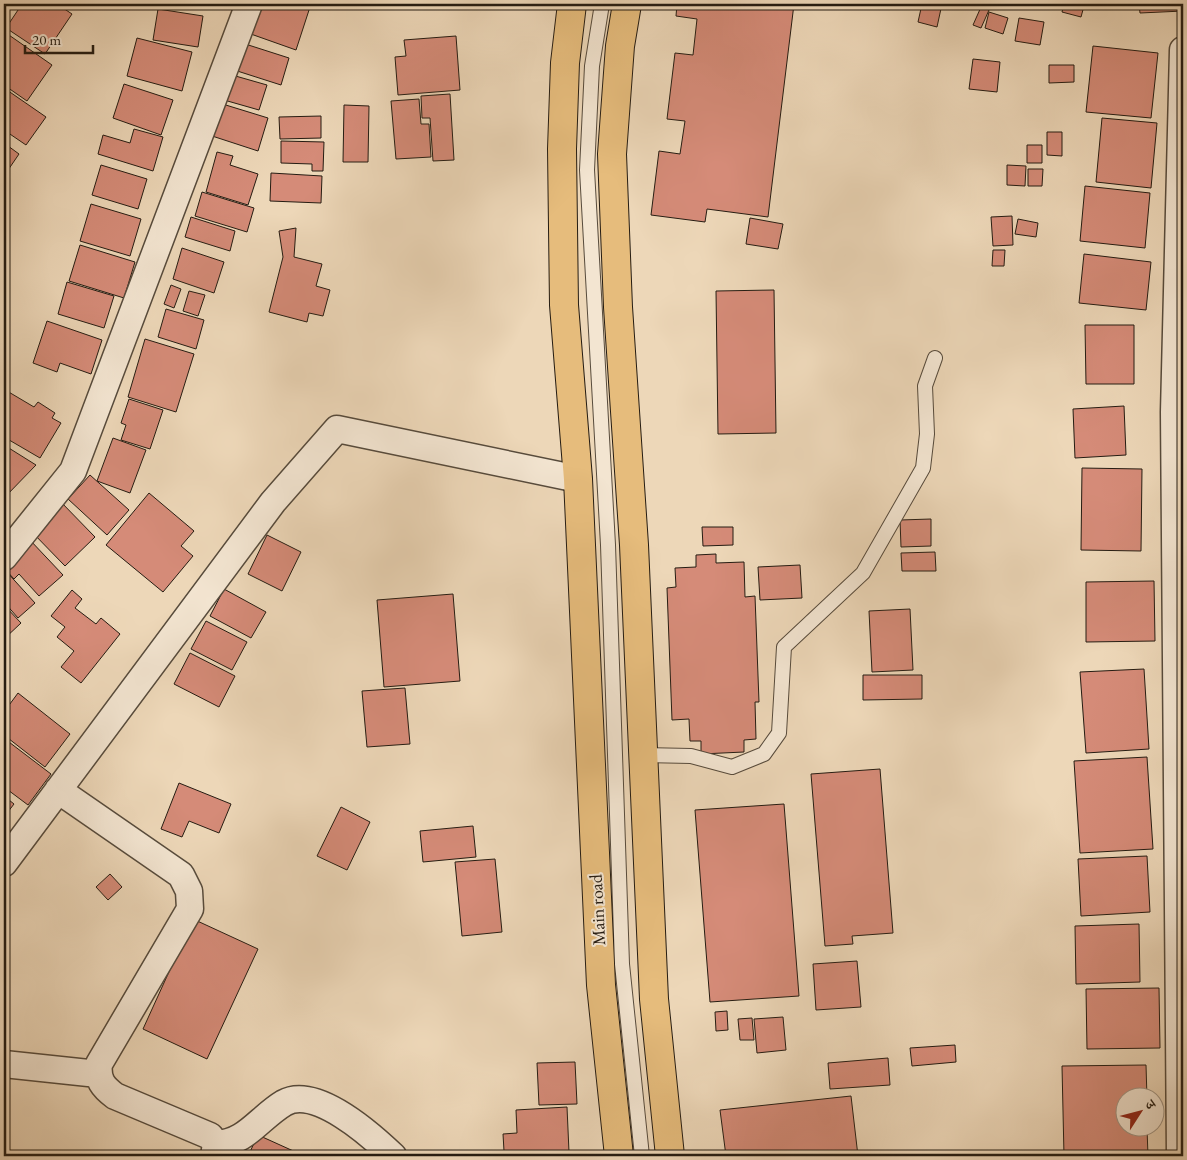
<svg xmlns="http://www.w3.org/2000/svg" width="1187" height="1160" font-family="'EB Garamond','Noto Serif Devanagari',serif">
	<style>
		.building { fill: #d58b78; stroke: #251c12 }
		.lines { fill: none; stroke-linecap: round; stroke-linejoin: round }
		.service-casing { stroke: #574b3c; stroke-width: 16 }
		.minor-casing { stroke: #574b3c; stroke-width: 29 }
		.primary-casing { stroke: #251c12; stroke-width: 30 }
		.service { stroke: #f3e5d1; stroke-width: 14 }
		.minor { stroke: #f3e5d1; stroke-width: 26 }
		.primary { stroke: #e6bc7c; stroke-width: 28 }
		.labels { text-anchor: middle; dominant-baseline: central; stroke-width: 4; stroke-linejoin: round; paint-order: stroke }
		.street-label { font-size: 18px; fill: #251c12; stroke: #f3e5d1 }
	</style>
	<rect width="100%" height="100%" fill="#edd7b8"/>
	<filter id="stains"><feTurbulence type="fractalNoise" baseFrequency=".004" numOctaves="4"/><feColorMatrix values="0 0 0 0 .2 0 0 0 0 .09 0 0 0 0 .02 0 0 0 .5 -.17"/></filter>
	<radialGradient id="worn" r=".72"><stop offset=".6" stop-color="#630" stop-opacity="0"/><stop offset="1" stop-color="#630" stop-opacity=".3"/></radialGradient>
	<!-- building -->
	<path class="building" d="M22,4H57L72,14L45,54L6,28Z
		M265,4L310,7L296,50L248,33L251,18Z
		M677,4H794L768,217L707,209L705,222L651,215L659,151L680,154L685,121L667,119L675,53L693,55L697,19L676,16Z
		M922,4H942L937,27L918,22Z
		M1064,4L1084,6L1081,17L1062,12Z
		M1139,4H1183V11L1140,13Z
		M981,7L989,10L981,28L973,25Z
		M158,9L203,16L198,47L153,40Z
		M989,12L1008,18L1003,34L985,28Z
		M1019,18L1044,22L1040,45L1015,41Z
		M6,33L52,65L27,101L4,85V36Z
		M456,36L460,90L398,95L395,57L406,56L404,40Z
		M137,38L192,52L182,91L127,76Z
		M239,42L289,58L281,85L231,69Z
		M1093,46L1158,53L1151,118L1086,112Z
		M973,59L1000,62L997,92L969,89Z
		M1049,65H1074V82L1049,83Z
		M225,73L267,85L259,110L217,98Z
		M124,84L173,100L161,135L113,118Z
		M4,88L46,117L26,145L4,130Z
		M450,94L454,160L433,161L430,118H422L421,96Z
		M419,99L421,124H429L431,157L396,159L391,101Z
		M216,102L268,118L258,151L206,134Z
		M344,105L369,106L368,162H343Z
		M321,116V138L280,139L279,117Z
		M1102,118L1157,123L1151,188L1096,182Z
		M134,129L163,137L153,171L98,154L103,135L130,143Z
		M1047,132H1062V156L1047,155Z
		M281,141L324,142L323,171H312V164L281,163Z
		M4,143L19,154L4,176Z
		M1027,145H1042V163H1027Z
		M217,152L233,156L230,165L258,174L248,205L206,192Z
		M101,165L147,179L138,209L92,195Z
		M1007,165L1026,166L1025,186L1007,185Z
		M1028,169H1043L1042,186H1028Z
		M271,173L322,176L321,203L270,201Z
		M1085,186L1150,193L1145,248L1080,241Z
		M202,192L254,208L247,232L195,216Z
		M91,204L141,219L130,256L80,241Z
		M1012,216L1013,245L993,246L991,217Z
		M191,217L235,231L230,251L185,237Z
		M750,218L783,224L778,249L746,244Z
		M1018,219L1038,223L1036,237L1015,234Z
		M296,228L294,257L322,264L316,286L330,290L323,316L309,313L307,322L269,312L283,257L279,231Z
		M80,245L135,262L124,298L69,281Z
		M182,248L224,262L214,293L173,279Z
		M993,250H1005L1004,266H992Z
		M1084,254L1151,262L1146,310L1079,303Z
		M67,282L114,296L104,328L58,314Z
		M171,285L181,289L174,308L164,304Z
		M774,290L776,433L718,434L716,291Z
		M189,291L205,295L198,316L183,311Z
		M166,309L204,320L196,349L158,337Z
		M47,321L102,340L91,374L60,363L57,372L33,363Z
		M1085,325H1134V384H1086Z
		M145,339L194,354L176,412L128,397Z
		M7,391L34,407L38,402L55,413L52,418L61,423L40,458L4,437V396Z
		M129,399L163,410L150,449L121,440L126,425L121,423Z
		M1124,406L1126,455L1075,458L1073,409Z
		M113,438L146,450L130,493L97,481Z
		M4,445L36,465L4,498Z
		M1082,468L1142,469L1141,551L1081,550Z
		M90,475L129,510L107,535L68,499Z
		M149,493L194,531L181,546L193,556L163,592L106,545Z
		M59,500L95,537L65,566L29,529Z
		M931,519V546L901,547L900,520Z
		M702,527H733V545L703,546Z
		M267,535L301,552L282,591L248,574Z
		M29,539L63,575L39,596L19,574L14,579L4,568Z
		M935,552L936,571H902L901,553Z
		M716,554V563L744,562L745,597L755,596L759,702H755L756,739L744,740V752L701,754V741H690L689,719L672,720L667,588L676,587L675,568L696,567V555Z
		M800,565L802,598L760,600L758,567Z
		M5,570L35,603L18,618L4,602Z
		M1154,581L1155,641L1086,642V582Z
		M224,589L266,612L251,638L210,616Z
		M72,590L82,599L75,608L96,624L101,618L120,634L81,683L61,667L74,651L57,637L65,627L51,616Z
		M453,594L460,681L384,687L377,600Z
		M4,605L21,623L4,639Z
		M910,609L913,670L872,672L869,611Z
		M206,621L247,642L232,670L191,649Z
		M190,653L235,676L219,707L174,684Z
		M1144,669L1149,749L1086,753L1080,672Z
		M863,675H922V699L863,700Z
		M405,688L410,744L367,747L362,691Z
		M18,693L70,734L45,767L4,735V712Z
		M5,739L51,774L28,805L4,787Z
		M1147,757L1153,849L1080,853L1074,761Z
		M880,769L893,933L852,936L853,944L825,946L811,774Z
		M179,783L231,804L219,833L189,821L182,837L161,829Z
		M4,796L14,804L4,817Z
		M784,804L799,996L710,1002L695,810Z
		M341,807L370,822L347,870L317,856Z
		M473,826L476,857L423,862L420,831Z
		M1147,856L1150,912L1081,916L1078,859Z
		M495,859L502,932L462,936L455,862Z
		M110,874L122,887L108,900L96,887Z
		M193,919L258,949L207,1059L143,1029Z
		M1139,924L1140,982L1076,984L1075,926Z
		M857,961L861,1007L816,1010L813,964Z
		M1159,988L1160,1048L1087,1049L1086,989Z
		M727,1011L728,1030L716,1031L715,1012Z
		M783,1017L786,1050L757,1053L754,1019Z
		M752,1018L754,1040H740L738,1019Z
		M955,1045L956,1062L912,1066L910,1048Z
		M888,1058L890,1085L830,1089L828,1063Z
		M575,1062L577,1104L539,1105L537,1063Z
		M1146,1065L1147,1098H1124V1128H1147L1148,1156H1064L1062,1066Z
		M851,1096L858,1156H726L720,1110Z
		M567,1107L569,1152L555,1153V1156H497V1152L504,1151L503,1134L517,1133L516,1110Z
		M258,1135L300,1154L299,1156H248Z
		M969,1152L970,1156H924Z"/>
	<g class="lines">
		<defs>
			<path id="service" d="M602,4L592,66L587,170L608,545L622,964L642,1156
				M643,755L691,756L732,767L764,754L779,733L784,647L863,573L923,468L927,434L925,386L935,358"/>
			<path id="minor" d="M4,557L73,471L249,4
				M58,790L181,875L189,891L190,909L99,1064C97,1080 103,1087 115,1096L210,1136L216,1144L214,1156
				M4,863L273,502L337,429L578,479
				M4,1064L98,1074
				M216,1144C246,1143 259,1118 284,1103C316,1085 372,1136 393,1156
				M1180,1156L1174,412L1183,50"/>
			<path id="primary" d="M572,4L565,63L562,149L564,305L578,479L601,985L619,1156
				M627,4L620,46L612,154L618,307L634,545L654,999L670,1156"/>
		</defs>
		<!-- service casing -->
		<use href="#service" class="service-casing"/>
		<!-- minor casing -->
		<use href="#minor" class="minor-casing"/>
		<!-- primary casing -->
		<use href="#primary" class="primary-casing"/>
		<!-- service -->
		<use href="#service" class="service"/>
		<!-- minor -->
		<use href="#minor" class="minor"/>
		<!-- primary -->
		<use href="#primary" class="primary"/>
	</g>
	<g class="labels">
		<!-- street labels -->
		<g class="street-label">
			<text transform="translate(597 910) rotate(-93)">Main road</text>
		</g>
	</g>
	<!-- margin -->
	<rect width="1187" height="1160" fill="none" stroke="#edd7b8" stroke-width="20"/>
	<rect x="5" y="5" width="1177" height="1150" fill="none" stroke="#251c12" stroke-width="2.5"/>
	<rect x="10" y="10" width="1167" height="1140" fill="none" stroke="#251c12"/>
	<!-- north arrow -->
	<g transform="translate(1140 1112) rotate(54)"><circle r="24" fill="#f3e5d1" stroke="#a19585"/>
	<path d="M0-4L9 19L0 12L-9 19Z" fill="#8f2418"/>
	<text y="-8" font-size="14" font-weight="bold" text-anchor="middle" fill="#251c12">उ</text>
	</g>
	<!-- scale -->
	<path d="M25 45v8h68v-8" fill="none" stroke="#251c12" stroke-width="2.5"/>
	<text x="32" y="45" font-size="15" fill="#251c12" stroke="#f3e5d1" stroke-width="4" paint-order="stroke">20 m</text>
	<rect width="100%" height="100%" filter="url(#stains)"/>
	<rect width="100%" height="100%" fill="url(#worn)"/>
</svg>
